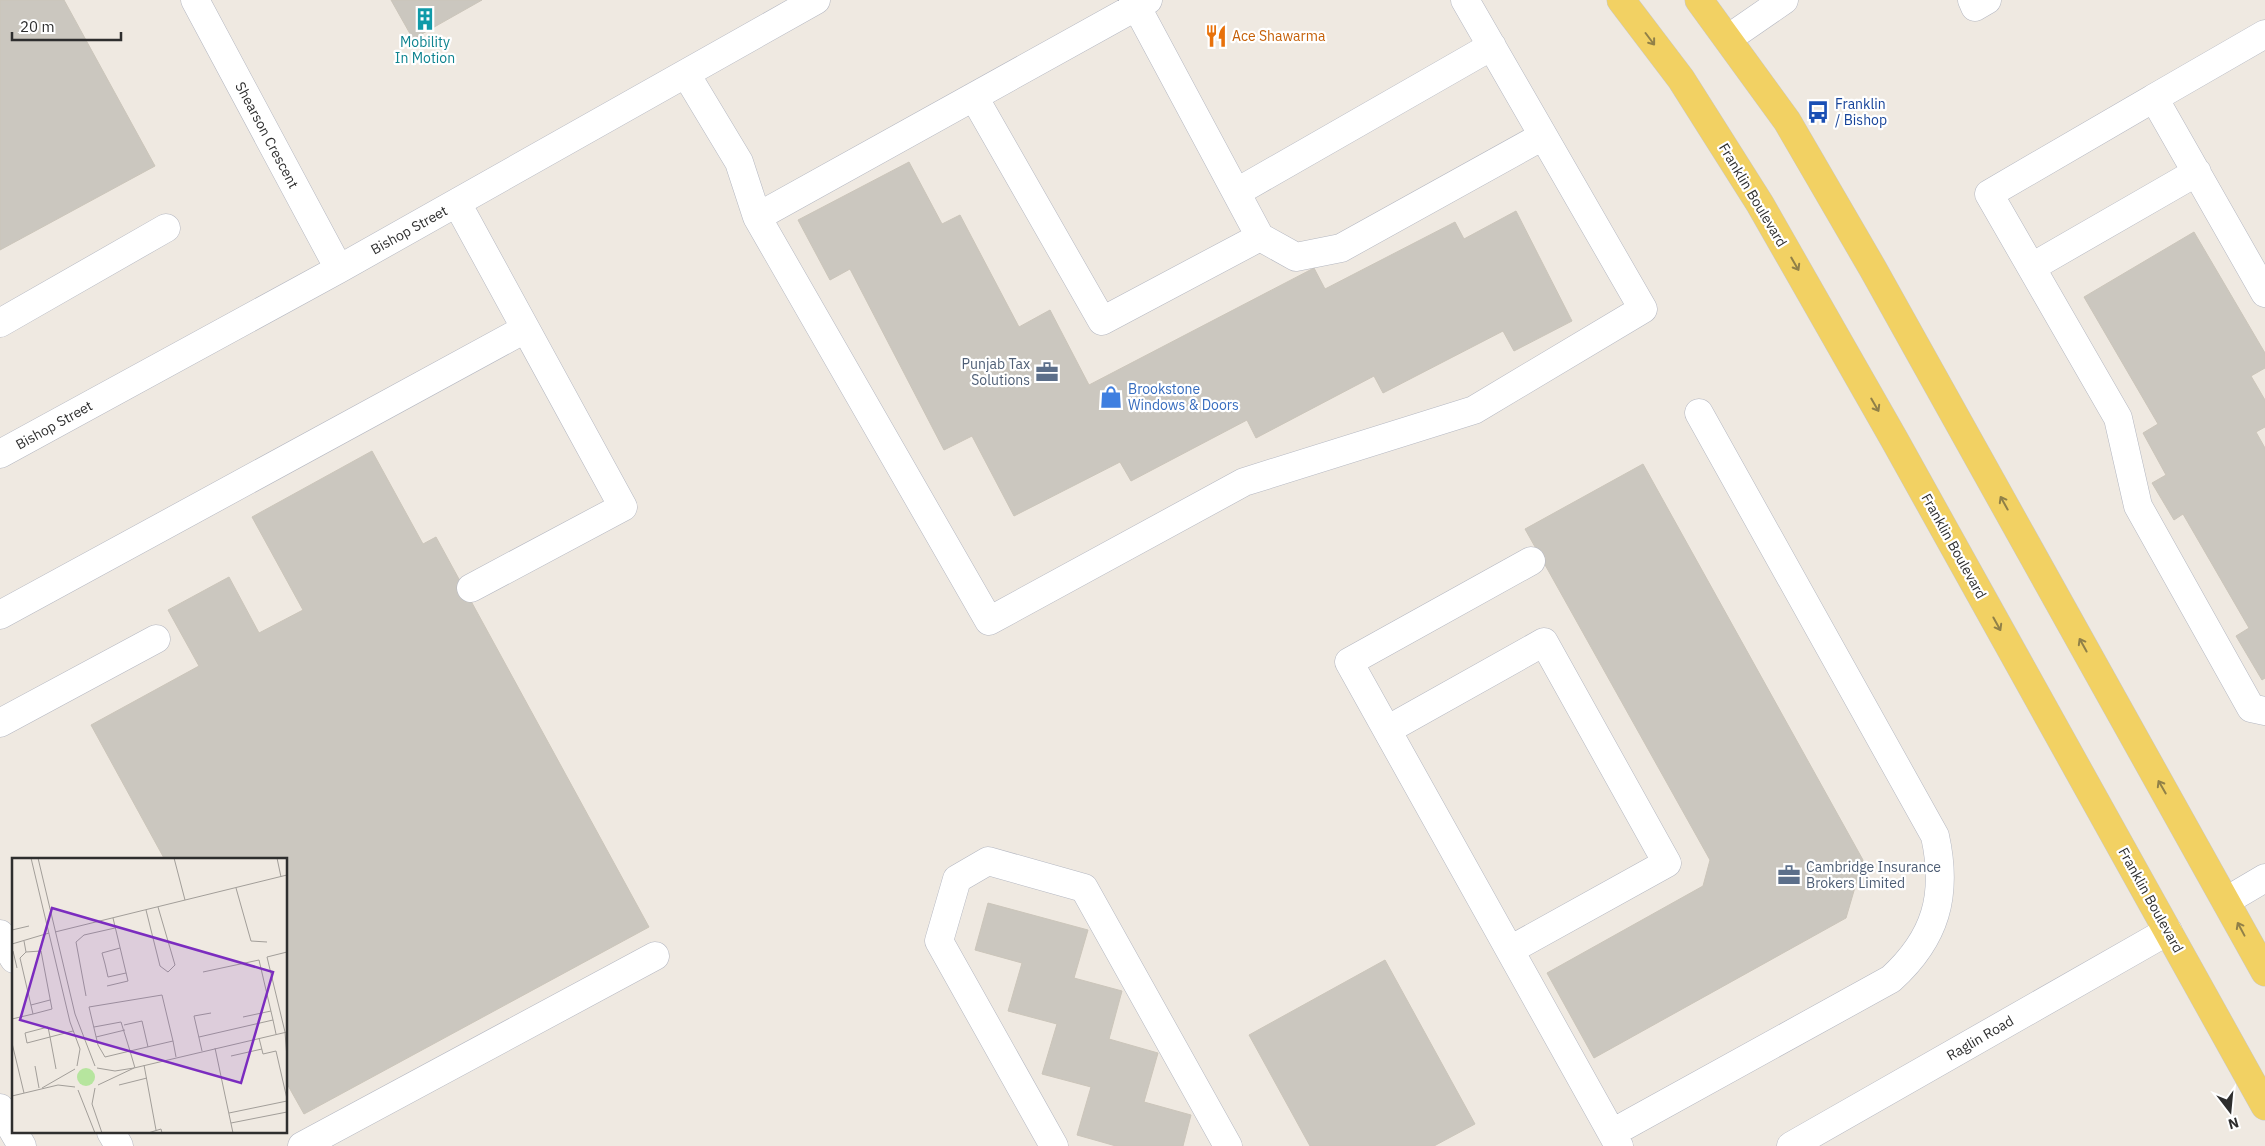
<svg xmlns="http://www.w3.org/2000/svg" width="2265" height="1146" font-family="'IBM Plex Sans',sans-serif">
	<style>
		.building { fill: #cbc7bf; stroke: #cbc5ba }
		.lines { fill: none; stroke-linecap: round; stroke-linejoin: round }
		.minor-casing { stroke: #b4b7c1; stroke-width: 29 }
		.major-casing { stroke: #c9c9c9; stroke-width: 29 }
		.minor { stroke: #fff; stroke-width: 28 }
		.major { stroke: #f2d163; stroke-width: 28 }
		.oneway { stroke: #908048 }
		.labels { text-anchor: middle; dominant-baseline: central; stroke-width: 4.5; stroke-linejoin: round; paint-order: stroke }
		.food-label { font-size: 14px; fill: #c56008; stroke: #fff; text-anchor: start }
		.culture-label { font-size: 14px; fill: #0d838f; stroke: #fff }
		.transit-label { font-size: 14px; fill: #164399; stroke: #fff; text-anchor: start }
		.street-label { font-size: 14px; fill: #2e2e2e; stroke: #fff }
		.service-label { font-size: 14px; fill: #4e5e75; stroke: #fff; text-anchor: end }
		.shop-label { font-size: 14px; fill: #366cbe; stroke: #fff; text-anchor: start }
		.inset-road { fill: none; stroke: #a29e99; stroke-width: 1 }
		.view { fill: #7b2cbf; fill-opacity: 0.15; stroke: #7b2cbf; stroke-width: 2.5 }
		.inset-edge { fill: none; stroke: #2e2e2e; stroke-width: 2.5 }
	</style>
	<rect width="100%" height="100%" fill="#efe9e1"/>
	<!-- building -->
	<path class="building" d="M0,0H64L155,166L0,250Z
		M391,0H482L413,39Z
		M909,162L942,224L960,215L1019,327L1050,310L1089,385L1314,268L1325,289L1455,222L1464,239L1516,211L1572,321L1514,351L1503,331L1383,393L1374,376L1256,438L1247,420L1131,481L1120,462L1014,516L972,436L944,450L850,269L830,280L798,220Z
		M2194,232L2265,353V368L2251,376L2265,400V427L2256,432L2265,448V678L2262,680L2236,636L2249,628L2183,514L2174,520L2152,483L2166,475L2143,433L2158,424L2084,297Z
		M372,451L423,544L436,537L649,927L304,1114L286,1082V860H165L91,725L199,666L168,610L229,577L259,633L303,610L252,517Z
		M1643,464L1863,860L1846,918L1594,1058L1547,973L1703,886L1710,860L1525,529Z
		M988,903L1088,930L1074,978L1122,991L1109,1039L1158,1053L1144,1102L1191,1115L1183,1146H1116L1077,1135L1091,1087L1042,1074L1057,1024L1008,1011L1022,963L975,950Z
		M1385,960L1475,1124L1434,1146H1310L1249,1035Z"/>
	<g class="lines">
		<defs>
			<path id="minor" d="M195,0L339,269
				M1133,0L1260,237L1296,257L1341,248L1543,136
				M1148,0L757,217L989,621L1244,482L1474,410L1643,309L1465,0
				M1972,0L1975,7L1987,0
				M1729,38L1784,0
				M686,74L739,162L757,217
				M974,97L1102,321L1260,237
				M2154,98L2265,34
				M1237,192L1492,46
				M457,203L623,507L471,588
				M2032,267L2197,172
				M2265,293L2154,98L1989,194L2118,418L2138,506L2251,708L2265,711
				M0,323L166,228
				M0,454L339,269L816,0
				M1531,561L1349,662L1619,1146
				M0,615L525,329
				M0,723L156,639
				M1387,730L1544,642L1667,863L1510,950
				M2226,901L2265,878
				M0,934L14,959
				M0,1108L22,1146
				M111,1132L119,1146
				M1612,1133L1891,979C1936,938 1948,895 1935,836L1699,413
				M302,1146L655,956
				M1054,1146L939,941L957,879L988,861L1084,888L1228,1146
				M1791,1146L2168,931"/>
			<path id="major" d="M1621,0L1681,79L1760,204L1894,439L2265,1106
				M1699,0L1787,121L1873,269L2265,972"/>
		</defs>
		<!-- minor casing -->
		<use href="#minor" class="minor-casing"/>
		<!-- major casing -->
		<use href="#major" class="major-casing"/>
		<!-- minor -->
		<use href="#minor" class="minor"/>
		<!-- major -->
		<use href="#major" class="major"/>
	</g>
	<!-- one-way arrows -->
	<defs><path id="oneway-shaft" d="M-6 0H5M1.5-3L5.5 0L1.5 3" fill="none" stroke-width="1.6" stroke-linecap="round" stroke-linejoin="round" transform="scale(1.25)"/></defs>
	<g class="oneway">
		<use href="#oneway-shaft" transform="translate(1650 39) rotate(53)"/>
		<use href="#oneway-shaft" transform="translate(1795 264) rotate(60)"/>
		<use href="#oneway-shaft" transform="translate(1875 405) rotate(60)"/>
		<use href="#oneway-shaft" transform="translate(2004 503) rotate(-119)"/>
		<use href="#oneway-shaft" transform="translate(1997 624) rotate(61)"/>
		<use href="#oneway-shaft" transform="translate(2083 645) rotate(-119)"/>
		<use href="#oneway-shaft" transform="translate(2162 787) rotate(-120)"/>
		<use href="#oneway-shaft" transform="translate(2241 929) rotate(-118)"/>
	</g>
	<!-- icons -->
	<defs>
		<symbol id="building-bare" viewBox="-9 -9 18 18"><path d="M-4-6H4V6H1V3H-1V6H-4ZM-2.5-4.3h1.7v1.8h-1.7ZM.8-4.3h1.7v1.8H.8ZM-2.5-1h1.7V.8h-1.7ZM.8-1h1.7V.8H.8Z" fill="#0f9aa8" stroke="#fff" stroke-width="2.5" paint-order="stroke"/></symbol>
		<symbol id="restaurant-bare" viewBox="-9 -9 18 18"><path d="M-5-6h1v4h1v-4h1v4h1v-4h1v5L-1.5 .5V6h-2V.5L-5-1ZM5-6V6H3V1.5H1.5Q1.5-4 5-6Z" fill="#e8710a" stroke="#fff" stroke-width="2.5" paint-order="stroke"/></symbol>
		<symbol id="bus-bare" viewBox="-9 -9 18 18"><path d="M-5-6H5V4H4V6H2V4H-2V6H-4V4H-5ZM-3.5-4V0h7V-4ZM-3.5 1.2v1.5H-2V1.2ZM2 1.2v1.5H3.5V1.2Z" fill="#1a4fb4" stroke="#fff" stroke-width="2.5" paint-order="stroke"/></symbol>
		<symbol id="office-bare" viewBox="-9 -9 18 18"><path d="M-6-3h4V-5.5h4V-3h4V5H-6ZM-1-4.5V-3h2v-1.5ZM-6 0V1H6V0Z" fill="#5c6f8a" stroke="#fff" stroke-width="2.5" paint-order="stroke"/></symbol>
		<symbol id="shop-bare" viewBox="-9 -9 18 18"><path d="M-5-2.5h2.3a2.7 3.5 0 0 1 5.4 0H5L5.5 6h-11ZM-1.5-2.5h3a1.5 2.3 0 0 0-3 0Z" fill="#3f7fe0" stroke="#fff" stroke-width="2.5" paint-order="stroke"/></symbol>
	</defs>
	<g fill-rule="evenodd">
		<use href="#building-bare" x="409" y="3" width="32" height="32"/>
		<use href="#restaurant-bare" x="1200" y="20" width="32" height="32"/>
		<use href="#bus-bare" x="1802" y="96" width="32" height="32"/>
		<use href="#office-bare" x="1031" y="356" width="32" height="32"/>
		<use href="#shop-bare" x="1095" y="381" width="32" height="32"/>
		<use href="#office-bare" x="1773" y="859" width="32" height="32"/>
	</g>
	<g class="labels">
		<!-- food labels -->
		<g class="food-label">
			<text x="1232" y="36">Ace Shawarma</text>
		</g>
		<!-- culture labels -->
		<g class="culture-label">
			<text x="425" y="42">Mobility<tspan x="425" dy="16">In Motion</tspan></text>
		</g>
		<!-- transit labels -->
		<g class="transit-label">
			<text x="1835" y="104">Franklin<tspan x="1835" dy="16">/ Bishop</tspan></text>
		</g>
		<!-- street labels -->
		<g class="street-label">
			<text transform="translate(267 135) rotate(62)">Shearson Crescent</text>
			<text transform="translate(1753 195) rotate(59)">Franklin Boulevard</text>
			<text transform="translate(409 230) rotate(-29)">Bishop Street</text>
			<text transform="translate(54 425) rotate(-29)">Bishop Street</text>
			<text transform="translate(1954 546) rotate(61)">Franklin Boulevard</text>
			<text transform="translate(2151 900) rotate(61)">Franklin Boulevard</text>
			<text transform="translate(1980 1038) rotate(-30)">Raglin Road</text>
		</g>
		<!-- service labels -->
		<g class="service-label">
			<text x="1030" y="364">Punjab Tax<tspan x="1030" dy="16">Solutions</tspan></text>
			<text x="1806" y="867" text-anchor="start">Cambridge Insurance<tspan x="1806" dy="16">Brokers Limited</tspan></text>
		</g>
		<!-- shop labels -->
		<g class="shop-label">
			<text x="1128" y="389">Brookstone<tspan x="1128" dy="16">Windows &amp; Doors</tspan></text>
		</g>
	</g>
	<!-- overview -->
	<g transform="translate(12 858)">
		<rect width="275" height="275" fill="#efe9e1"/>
		<path d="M65 219a9 9 0 1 1 18 0a9 9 0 1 1-18 0Z" fill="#b6e59e"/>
		<path class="inset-road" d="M19,0L58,164L68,191L65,208M26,0L63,156L83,208M162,0L173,42M265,0L269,19M224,30L239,83L255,84M134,52L148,108L156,114L163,107L146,49M0,72L17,68M43,74L275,17M12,83L14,94L29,93L40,151L21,156L8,100L14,94M0,86L37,75M108,90L90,95L93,106L96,119L114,115M1,93L5,110M275,94L255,99L273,174L275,200M191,114L247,102L261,162M95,128L116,123L101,60M74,138L64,84L72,77L103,70M19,147L38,142M231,159L259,153M0,161L21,156M112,167L130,163L136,189M36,169L38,179L15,185L13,175ZM82,169L109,164L118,193L93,199L86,187L77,149L150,137L161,183L118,193L123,210M84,179L113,172M187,179L261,162L264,176M247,180L251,196L264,193L275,241M161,183L164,199M0,185L12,235M203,190L221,275M190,193L182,158L199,155M219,198L250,191M132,207L144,272M23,208L27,230M85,210L103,213L122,210L275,174M44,211L38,179L61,173M86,227L122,210M107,227L135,220M30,230L63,211M83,230L80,246L90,275M66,232L83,275M0,238L46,227L63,229M217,255L275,243M219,265L275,254M136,275L149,271L150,275"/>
		<path class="view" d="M40,50L261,114L229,225L8,162Z"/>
		<rect width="275" height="275" class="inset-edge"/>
	</g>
	<!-- north arrow -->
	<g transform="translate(2230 1111) rotate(164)" stroke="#ffffff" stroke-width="4" paint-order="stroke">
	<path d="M0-4L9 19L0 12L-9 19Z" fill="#2e2e2e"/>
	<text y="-8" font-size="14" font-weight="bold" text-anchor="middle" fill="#2e2e2e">N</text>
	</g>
	<!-- scale -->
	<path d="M12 32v8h109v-8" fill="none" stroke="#2e2e2e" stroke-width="2.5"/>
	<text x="20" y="32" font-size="15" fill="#2e2e2e" stroke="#ffffff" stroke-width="4" paint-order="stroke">20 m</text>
</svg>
